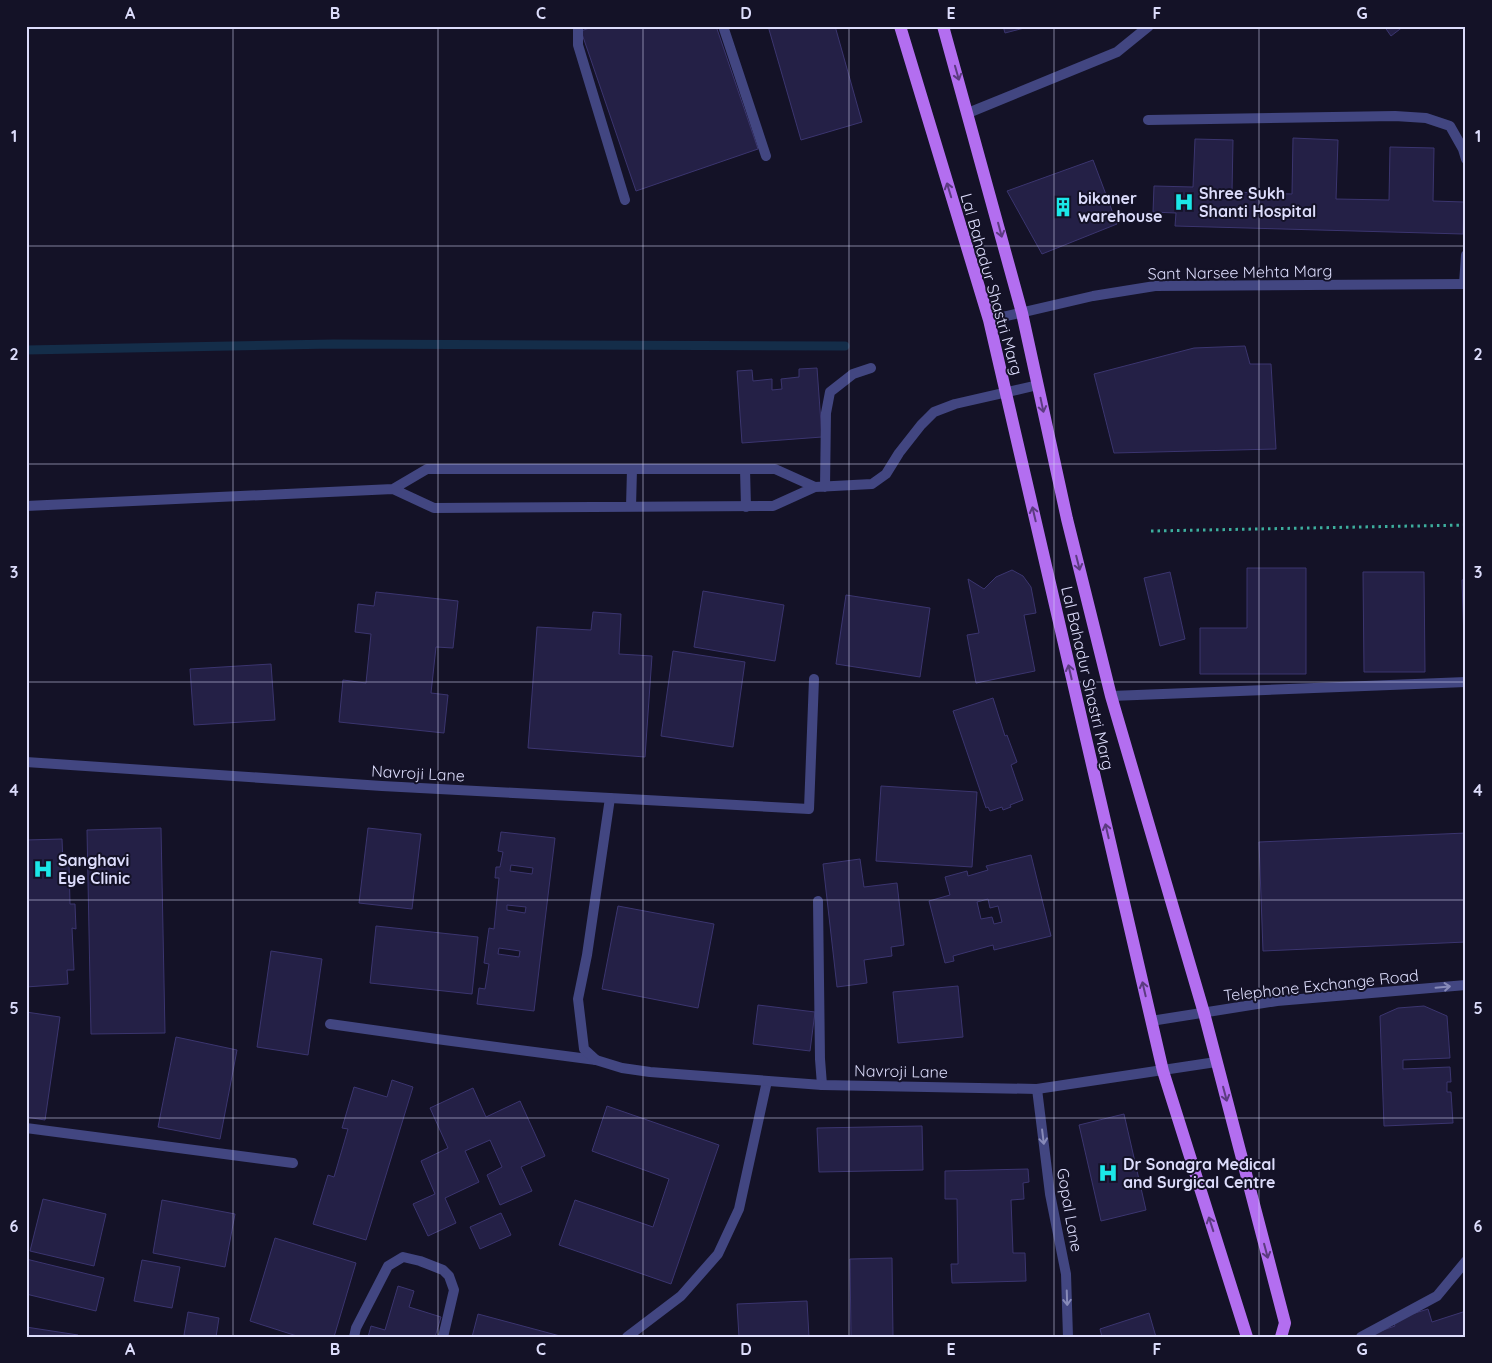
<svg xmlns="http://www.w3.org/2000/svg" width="1492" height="1363" font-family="Quicksand,sans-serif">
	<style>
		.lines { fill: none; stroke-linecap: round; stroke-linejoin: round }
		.stream { stroke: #142d49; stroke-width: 9 }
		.building { fill: #242046; stroke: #3b356f; fill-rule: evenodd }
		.path { stroke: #3dae9d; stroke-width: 3; stroke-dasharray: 2.5 4; stroke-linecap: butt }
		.service { stroke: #424681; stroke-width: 10 }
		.minor { stroke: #424681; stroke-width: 10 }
		.tertiary { stroke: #424681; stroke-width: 10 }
		.primary { stroke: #b36ef0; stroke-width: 12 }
		.oneway { stroke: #5c3b81 }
		.oneway2 { stroke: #878ab8 }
		.grid { fill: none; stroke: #dcdcfb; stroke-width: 1; stroke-opacity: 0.55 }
		.labels { text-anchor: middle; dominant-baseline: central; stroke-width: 4; stroke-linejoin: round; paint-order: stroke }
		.poi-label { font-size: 16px; font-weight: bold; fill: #dcdcfb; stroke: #141227; text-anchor: start }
		.street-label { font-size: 16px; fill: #dcdcfb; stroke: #141227 }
		.neatline { fill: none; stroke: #dcdcfb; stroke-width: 2 }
		.grid-label { font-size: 16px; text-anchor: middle; font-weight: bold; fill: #dcdcfb }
	</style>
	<rect width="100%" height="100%" fill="#141227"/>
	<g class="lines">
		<!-- stream -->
		<path class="stream" d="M26,350L333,344L845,346"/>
	</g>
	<!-- building -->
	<path class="building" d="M595,26H716L758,149L636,191L581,31Z
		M768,26H835L862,122L801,140Z
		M1003,26H1032L1005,33Z
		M1384,26H1404L1391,36Z
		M1293,138L1338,140L1336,199L1389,200L1390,147L1434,148L1433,201L1464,202L1463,234L1175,226L1176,213L1153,212L1154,186L1193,187L1195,139L1233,140L1232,192L1292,194Z
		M1093,160L1117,224L1042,254L1007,191Z
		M1245,346L1250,364H1271L1276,449L1114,453L1094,374L1194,348Z
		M817,368L822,437L742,443L737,371L752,370L753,381L772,379V390L782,389L781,379L799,377V369Z
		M1247,568H1306V674H1200V628H1247Z
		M1012,570L1023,576L1031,587L1036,613L1024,615L1035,671L976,683L967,635L979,633L968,579L984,589L996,577Z
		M1170,572L1185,639L1160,646L1144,578Z
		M1363,572H1424L1425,672H1364Z
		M1466,579V671H1465L1462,580Z
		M703,591L784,605L775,661L694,647Z
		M376,592L458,601L453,648L436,647L431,693L448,695L444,733L339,722L343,680L366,683L371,634L355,632L358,604L374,606Z
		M846,595L930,608L920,677L836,664Z
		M593,612L621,614L619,654L652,656L645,757L528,748L537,627L591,630Z
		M673,651L745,662L733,747L661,736Z
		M271,664L275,720L194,725L190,669Z
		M993,698L1005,736L1007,735L1017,762L1011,765L1023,800L1010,805L1011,807L1003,810L1002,807L990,811L988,807L986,808L953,711Z
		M881,786L977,792L972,867L876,861Z
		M161,828L165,1033L91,1034L87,830Z
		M368,828L421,834L412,909L359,903Z
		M501,832L555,838L534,1011L477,1004L479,988L485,989L489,964L484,963L489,928L494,929L499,878H495L496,867H500L503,852L498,851ZM511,865L533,868L532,874L510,871ZM507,905L526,907L525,913L507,910ZM499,948L520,951L519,957L498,954Z
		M1466,833V942L1263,951L1259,842Z
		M62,839L63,864H69L70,904H75L76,929L72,928L74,970H67L68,984L26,987V840Z
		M1031,855L1051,936L994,950L993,945L953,956L954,961L945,963L929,901L950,895L945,877L967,871L968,876L988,870L986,866ZM988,899L990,908L998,906L1002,922L994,924L992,917L981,919L977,902Z
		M860,859L864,887L897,883L904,945L891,947L892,956L864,960L867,983L837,987L823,864Z
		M618,906L714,924L698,1008L602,989Z
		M376,926L478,937L472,994L370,983Z
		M271,951L322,959L308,1055L257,1047Z
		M958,986L963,1037L898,1043L893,992Z
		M758,1005L815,1012L810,1051L753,1044Z
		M1424,1006L1447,1016L1450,1058L1403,1060V1069L1450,1067L1451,1082H1447V1092H1451L1453,1123L1384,1126L1380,1016L1398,1008Z
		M26,1012L60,1017L45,1120L26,1117Z
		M176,1037L237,1050L220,1139L158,1127Z
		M392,1080L413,1087L366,1240L313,1224L328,1175L334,1177L348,1129L342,1128L354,1087L387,1097Z
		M473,1088L486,1117L520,1101L545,1156L521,1167L532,1191L500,1205L487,1175L502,1167L490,1140L465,1151L479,1182L445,1198L456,1223L428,1236L413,1204L435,1194L421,1161L448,1148L430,1108Z
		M607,1106L719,1145L671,1284L559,1245L575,1200L653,1227L669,1179L592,1151Z
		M1124,1114L1146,1210L1101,1221L1079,1125Z
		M922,1126L923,1170L819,1172L817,1128Z
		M1028,1169L1029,1182L1023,1183L1024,1199L1011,1200L1013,1253H1025L1026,1281L952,1283L951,1264H958L957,1199H945V1171Z
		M43,1199L106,1214L94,1266L30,1251Z
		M162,1200L235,1214L225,1267L153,1253Z
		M501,1213L511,1235L480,1249L470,1227Z
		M275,1238L356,1263L334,1337H300L250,1321Z
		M892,1258L893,1337H851L850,1259Z
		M26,1259L104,1278L96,1311L26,1294Z
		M142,1260L180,1267L172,1308L134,1301Z
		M398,1286L414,1291L409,1307L441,1317L435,1337H368L371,1326L385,1330Z
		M807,1301L809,1337H739L737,1304Z
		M1428,1309L1432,1322L1466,1311V1337H1363L1395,1326L1393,1320Z
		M188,1312L219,1318L216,1337H194L184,1335Z
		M1149,1313L1156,1337H1102L1100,1329Z
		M478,1314L560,1336V1337H472Z
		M26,1327L78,1335V1337H26Z"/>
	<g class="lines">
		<!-- path -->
		<path class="path" d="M1151,531L1466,525"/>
		<!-- service -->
		<path class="service" d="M330,1024L444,1040L596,1060
			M26,1128L293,1163
			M627,1337L681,1296L718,1254L739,1209L767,1081
			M1361,1337L1437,1296L1466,1261"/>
		<!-- minor -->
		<path class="minor" d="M578,26V45L625,200
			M723,26L766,156
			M968,113L1117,52L1149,26
			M1148,120L1395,116L1426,118L1450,126L1463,149L1466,159
			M1464,284L1466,255
			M745,469L746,507
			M825,487L826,413L830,392L853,374L871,368
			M393,489L434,508L773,506L815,487
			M26,506L393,489L427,469H775L815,487L872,484L886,474L899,453L921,425L934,412L955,404L1038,385
			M631,507L632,469
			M1111,696L1466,682
			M610,798L809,809L814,679
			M818,901L820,1059L822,1085
			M1037,1089L1050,1194L1066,1274L1068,1337
			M354,1337L356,1328L388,1266L403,1257L420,1261L443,1270L449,1276L454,1290L443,1337"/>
		<!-- tertiary -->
		<path class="tertiary" d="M989,320L1093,296L1155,286L1466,284
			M26,762L382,786L610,798L587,955L578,999L584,1049L596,1060L622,1068L650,1072L822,1085L1037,1089L1216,1062
			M1151,1021L1277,1001L1466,985"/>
		<!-- primary -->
		<path class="primary" d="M900,26L989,320L1163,1071L1247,1337
			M943,26L1022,313L1067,519L1111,696L1204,1013L1285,1323L1281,1337"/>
	</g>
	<!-- one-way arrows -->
	<defs><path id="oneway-shaft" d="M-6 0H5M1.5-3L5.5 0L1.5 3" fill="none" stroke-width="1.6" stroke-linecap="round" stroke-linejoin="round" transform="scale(1.25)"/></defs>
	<g class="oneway">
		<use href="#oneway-shaft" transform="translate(957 73) rotate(74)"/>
		<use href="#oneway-shaft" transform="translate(949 190) rotate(-107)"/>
		<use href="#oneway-shaft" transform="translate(1000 230) rotate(75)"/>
		<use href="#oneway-shaft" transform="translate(1042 405) rotate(78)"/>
		<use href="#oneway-shaft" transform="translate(1034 514) rotate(-103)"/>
		<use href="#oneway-shaft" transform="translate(1078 563) rotate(76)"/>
		<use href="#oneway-shaft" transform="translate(1070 672) rotate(-103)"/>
		<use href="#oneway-shaft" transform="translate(1107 831) rotate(-103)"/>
		<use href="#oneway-shaft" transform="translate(1144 989) rotate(-103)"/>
		<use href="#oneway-shaft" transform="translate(1225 1094) rotate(75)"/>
		<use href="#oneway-shaft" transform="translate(1211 1224) rotate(-108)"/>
		<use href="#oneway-shaft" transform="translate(1266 1251) rotate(75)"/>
	</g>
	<g class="oneway2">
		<use href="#oneway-shaft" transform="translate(1443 987) rotate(-5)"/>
		<use href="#oneway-shaft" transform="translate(1043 1137) rotate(83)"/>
		<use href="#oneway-shaft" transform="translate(1067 1298) rotate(88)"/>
	</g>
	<!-- grid -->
	<path class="grid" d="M233,26V1337M438,26V1337M643,26V1337M849,26V1337M1054,26V1337M1259,26V1337M26,246H1466M26,464H1466M26,682H1466M26,900H1466M26,1118H1466"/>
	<!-- icons -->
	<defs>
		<symbol id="hospital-bare" viewBox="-9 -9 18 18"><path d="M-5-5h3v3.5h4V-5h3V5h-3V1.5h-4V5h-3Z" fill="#1be7e8" stroke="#141227" stroke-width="2.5" paint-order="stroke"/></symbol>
		<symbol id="building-bare" viewBox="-9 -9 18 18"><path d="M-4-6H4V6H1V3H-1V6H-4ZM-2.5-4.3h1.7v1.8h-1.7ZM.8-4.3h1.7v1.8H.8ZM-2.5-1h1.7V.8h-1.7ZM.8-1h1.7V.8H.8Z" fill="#1be7e8" stroke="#141227" stroke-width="2.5" paint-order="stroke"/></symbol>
	</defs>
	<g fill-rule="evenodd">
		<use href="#hospital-bare" x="1170" y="188" width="28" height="28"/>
		<use href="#building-bare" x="1049" y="193" width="28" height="28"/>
		<use href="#hospital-bare" x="29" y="855" width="28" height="28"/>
		<use href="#hospital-bare" x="1094" y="1159" width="28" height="28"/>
	</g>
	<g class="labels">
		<!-- poi labels -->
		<g class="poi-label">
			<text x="1199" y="193">Shree Sukh<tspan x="1199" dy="18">Shanti Hospital</tspan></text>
			<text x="1078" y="198">bikaner<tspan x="1078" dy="18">warehouse</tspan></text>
			<text x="58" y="860">Sanghavi<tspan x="58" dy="18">Eye Clinic</tspan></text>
			<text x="1123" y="1164">Dr Sonagra Medical<tspan x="1123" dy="18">and Surgical Centre</tspan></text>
		</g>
		<!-- street labels -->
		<g class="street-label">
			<text transform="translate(1240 272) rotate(-1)">Sant Narsee Mehta Marg</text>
			<text transform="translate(992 284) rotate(74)">Lal Bahadur Shastri Marg</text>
			<text transform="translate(1088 678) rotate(77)">Lal Bahadur Shastri Marg</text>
			<text transform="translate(418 773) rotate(3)">Navroji Lane</text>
			<text transform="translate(1321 985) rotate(-6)">Telephone Exchange Road</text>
			<text transform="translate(901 1071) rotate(1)">Navroji Lane</text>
			<text transform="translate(1070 1210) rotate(80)">Gopal Lane</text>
		</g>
	</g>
	<!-- border -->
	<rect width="1492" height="1363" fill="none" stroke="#141227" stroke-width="55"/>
	<rect x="28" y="28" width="1436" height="1308" class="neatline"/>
	<g class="grid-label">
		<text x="130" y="19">A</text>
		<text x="335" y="19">B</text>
		<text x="541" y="19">C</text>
		<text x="746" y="19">D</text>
		<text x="951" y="19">E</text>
		<text x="1157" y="19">F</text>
		<text x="1362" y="19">G</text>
		<text x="14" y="142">1</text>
		<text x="1478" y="142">1</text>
		<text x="14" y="360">2</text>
		<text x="1478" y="360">2</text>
		<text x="14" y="578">3</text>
		<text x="1478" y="578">3</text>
		<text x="14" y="796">4</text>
		<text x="1478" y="796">4</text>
		<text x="14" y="1014">5</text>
		<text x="1478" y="1014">5</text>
		<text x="14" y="1232">6</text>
		<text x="1478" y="1232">6</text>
		<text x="130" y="1355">A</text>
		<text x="335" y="1355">B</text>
		<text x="541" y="1355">C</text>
		<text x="746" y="1355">D</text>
		<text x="951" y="1355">E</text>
		<text x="1157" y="1355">F</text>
		<text x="1362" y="1355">G</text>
	</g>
</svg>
